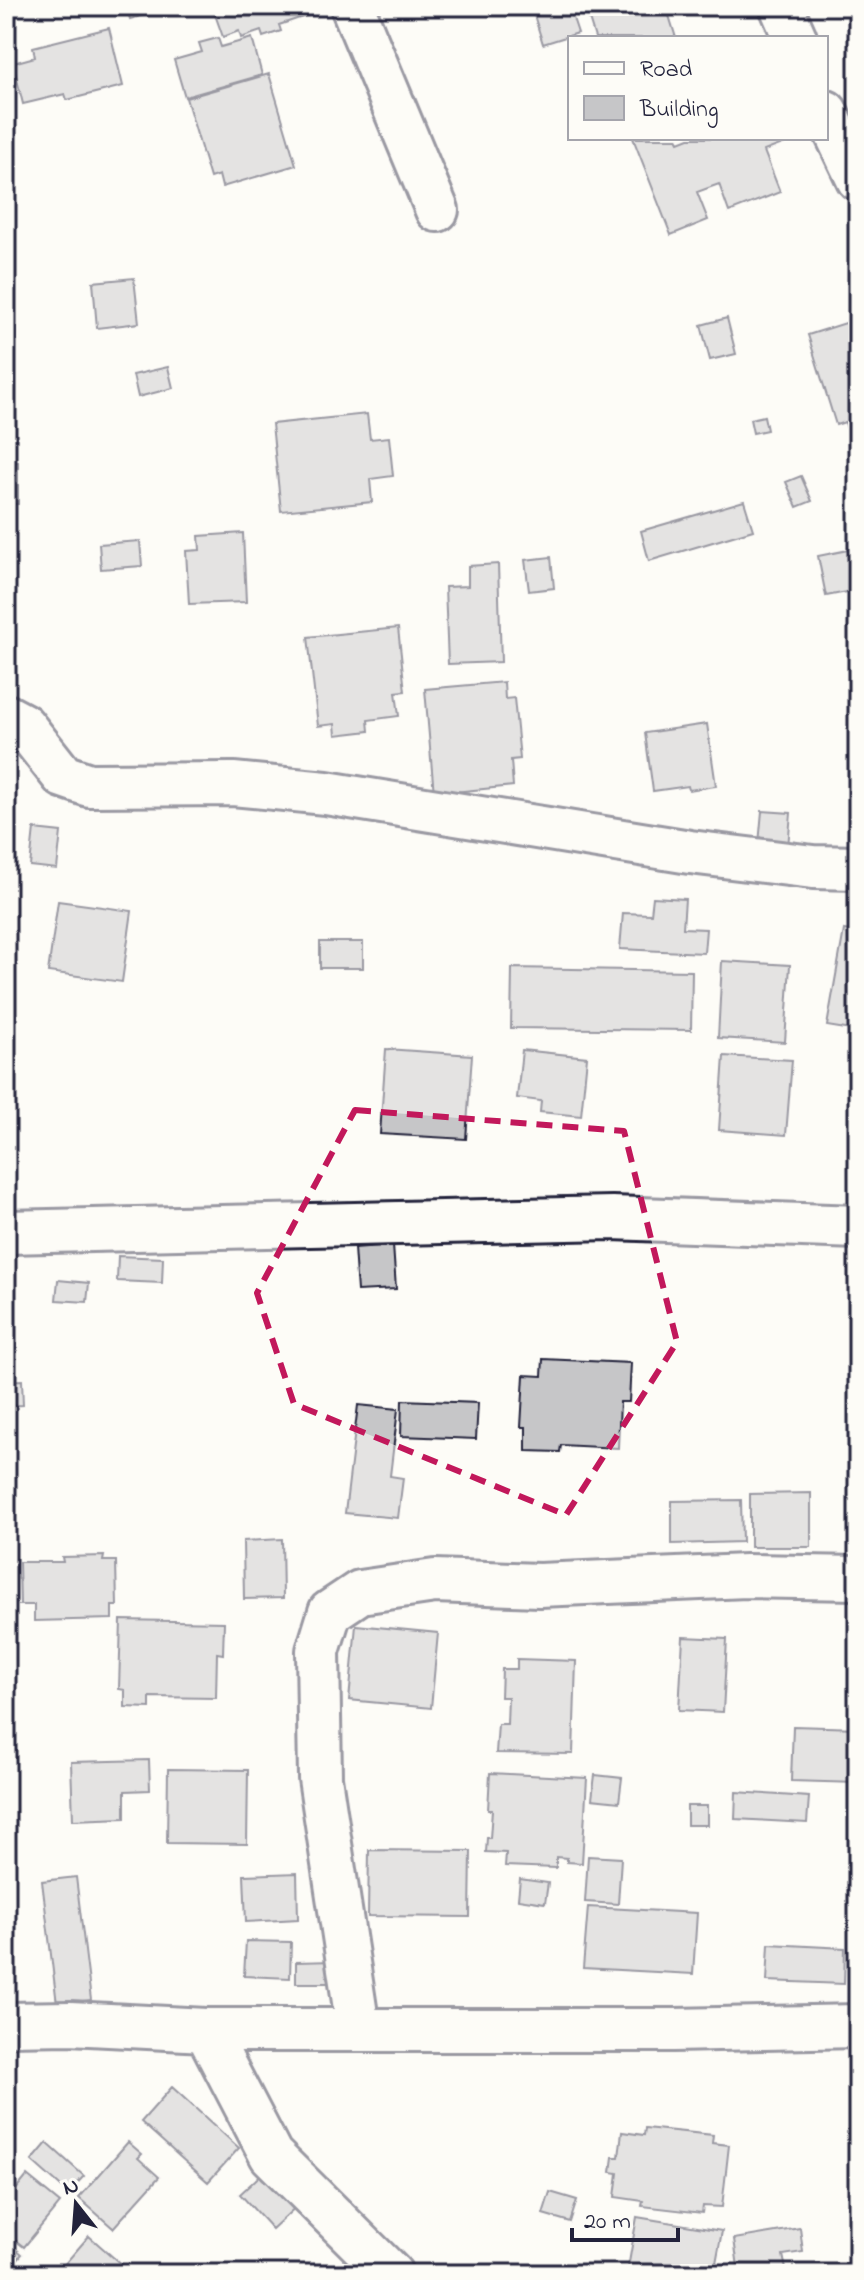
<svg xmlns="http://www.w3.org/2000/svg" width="864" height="2280" font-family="'Indie Flower',sans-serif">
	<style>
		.building { fill: #c6c6c8; stroke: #22223b; stroke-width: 2 }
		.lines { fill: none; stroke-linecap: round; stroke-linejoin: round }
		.minor-casing { stroke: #22223b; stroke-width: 48 }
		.minor { stroke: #fdfcf7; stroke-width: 42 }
		.marked { fill: none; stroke: #c2185b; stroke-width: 6; stroke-dasharray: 16 10; stroke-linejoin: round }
	</style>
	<rect width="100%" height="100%" fill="#fdfcf7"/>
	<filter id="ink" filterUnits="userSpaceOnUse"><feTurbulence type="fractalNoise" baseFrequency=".0125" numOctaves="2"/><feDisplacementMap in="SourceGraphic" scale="16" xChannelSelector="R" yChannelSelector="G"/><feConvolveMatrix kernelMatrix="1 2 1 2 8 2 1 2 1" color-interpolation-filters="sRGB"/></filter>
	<g filter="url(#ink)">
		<!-- building -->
		<path class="building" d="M126,6H153L155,12L130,19Z
			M212,6H312L315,13L279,25L281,31L263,37L261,31L241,38L239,31L223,37Z
			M561,6H569L578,33L543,44L534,15Z
			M585,6H666L676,38H595Z
			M109,28L123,86L67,100L65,94L23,104L13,63L35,57L33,47Z
			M218,38L221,47L252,38L262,75L185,97L174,60L202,52L199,43Z
			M269,74L296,165L222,187L219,175L210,178L186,98Z
			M633,138H677L679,142L689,138H786L788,142L764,151L780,192L729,212L719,184L697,192L708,220L671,235Z
			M6,271H14L15,341H6Z
			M134,278L139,323L97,328L93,282Z
			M727,318L736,354L710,360L701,325Z
			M858,319V439L851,442L845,422L836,425L808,335Z
			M168,367L173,388L138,397L133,375Z
			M367,414L370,439L389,437L393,476L370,479L372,502L281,511L272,424Z
			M764,416L767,430L753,433L750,419Z
			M6,462H18V504H6Z
			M801,476L812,501L797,507L786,482Z
			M744,501L753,530L649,561L641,531Z
			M243,533L246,602L189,604L186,551L200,550L199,536Z
			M140,541L142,566L101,569L99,544Z
			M858,548V590L826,596L818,556Z
			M551,557L554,588L529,591L525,560Z
			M498,564L501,662L448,664L445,587L468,586V566Z
			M398,628L405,691L396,692L399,716L368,720L369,731L336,735L335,724L318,726L308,637Z
			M504,682L505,699L514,698L520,759L511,760L513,786L434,794L425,689Z
			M707,724L716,786L689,790L688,786L653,791L645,733Z
			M6,738L12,739L10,778H6Z
			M762,811L791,813L788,847L759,844Z
			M34,829L61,832L57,869L30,866Z
			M653,897L685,899L683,928L706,929L704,953L620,949L623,913L651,914Z
			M58,901L132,911L122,982L48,972Z
			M844,930L858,932V1031L827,1026Z
			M320,942H363V968H320Z
			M722,961L790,965L785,1042L718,1038Z
			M512,968L692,971L691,1030L511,1028Z
			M386,1049L472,1055L466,1139L380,1134Z
			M522,1050L587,1057L581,1116L540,1112L541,1101L517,1098Z
			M724,1056L792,1060L786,1135L719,1130Z
			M393,1245L396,1289L357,1291L354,1248Z
			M118,1256L163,1258L162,1283L117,1281Z
			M58,1280L89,1283L87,1302L56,1300Z
			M543,1359L631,1363L629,1402H620L618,1448L561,1445L560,1452L526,1451V1427H521L524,1375L542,1376Z
			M22,1380L23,1405L6,1406V1381Z
			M402,1400L478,1403L476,1439L401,1436Z
			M358,1405L398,1409L390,1476L403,1478L398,1518L345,1513Z
			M811,1493V1547H750V1494Z
			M741,1500L742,1542L672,1544V1501Z
			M282,1539L283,1598L244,1599L243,1541Z
			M104,1556L103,1561H116L117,1606H112V1619L34,1621V1605H20L19,1562H63L62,1557Z
			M121,1620L224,1622L223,1654L217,1653L216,1698L150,1697V1708L125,1707V1690L119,1689Z
			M356,1625L438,1633L431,1708L349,1700Z
			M683,1637L727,1639L723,1712L679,1710Z
			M517,1659L576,1661L573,1754L496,1753L498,1724H507L508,1697H501L502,1669H517Z
			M793,1726L858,1728V1783L791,1781Z
			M149,1760L150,1790L125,1791V1818L73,1820L71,1762Z
			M168,1769L248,1770L247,1844L167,1843Z
			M490,1773L587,1778L582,1863L567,1862V1858L556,1857V1868L505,1866L506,1853L486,1852L487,1838H490L492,1810H488Z
			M595,1775L622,1778L619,1802L592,1799Z
			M736,1792L809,1797L807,1823L735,1819Z
			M687,1806H707V1825H687Z
			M369,1850L471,1851L470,1917L368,1916Z
			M588,1856L621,1858L618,1904L585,1902Z
			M297,1873L298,1919L246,1922L244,1875Z
			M76,1877L91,2000L57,2004L42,1881Z
			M520,1879L548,1883L545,1903L518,1899Z
			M588,1907L697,1913L693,1974L583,1968Z
			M246,1941L291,1942L290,1978L244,1976Z
			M769,1944L845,1948L844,1984L767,1981Z
			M334,1961L333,1983H296V1962Z
			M172,2087L239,2148L208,2182L141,2122Z
			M645,2128L713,2135L712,2143L729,2145L722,2207L703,2206L702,2213L642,2206L643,2201L615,2197L618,2173L611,2172L613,2157H619L622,2132L644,2135Z
			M128,2142L142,2154L138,2158L159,2177L113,2228L79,2198Z
			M47,2143L84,2176L68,2193L32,2161Z
			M267,2169L300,2203L272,2229L240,2194Z
			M27,2176L60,2203L24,2247L6,2233V2202Z
			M550,2192L577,2200L570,2222L543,2214Z
			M637,2217L722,2231L714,2274H627Z
			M800,2228L803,2252L783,2255L787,2274H739L734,2239Z
			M89,2236L132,2274H56Z
			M6,2240L22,2254L6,2272Z"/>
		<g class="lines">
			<defs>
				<path id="minor" d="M352,6L437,210
					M781,6L795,38
					M826,112L858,179
					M6,716L23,725L63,776L89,785L233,784L326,793L690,852L813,867L858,868
					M6,1232L612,1218L858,1227
					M6,2024L70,2023L206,2030H674L858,2026
					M358,2028L320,1778L318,1651L330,1612L360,1592L435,1581L539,1585L746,1576L858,1578
					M206,2030L271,2155L391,2274"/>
			</defs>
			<!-- minor casing -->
			<use href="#minor" class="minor-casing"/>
			<!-- minor -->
			<use href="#minor" class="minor"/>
		</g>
	</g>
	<!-- marked area -->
	<path d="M0 0H864V2280H0ZM355,1110L624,1131L677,1342L566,1515L294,1404L257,1293Z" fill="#fdfcf7" fill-opacity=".55" fill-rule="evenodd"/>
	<path class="marked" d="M355,1110L624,1131L677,1342L566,1515L294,1404L257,1293Z"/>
	<!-- margin -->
	<rect width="864" height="2280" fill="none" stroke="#fdfcf7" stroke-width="32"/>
	<rect x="16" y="16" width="832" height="2248" fill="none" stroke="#22223b" stroke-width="3" filter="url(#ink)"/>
	<!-- legend -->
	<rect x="568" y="36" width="260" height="104" fill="#fdfcf7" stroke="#a5a5ac" stroke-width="2"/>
	<rect x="584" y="62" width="40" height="12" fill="#fdfcf7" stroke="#a5a5ac" stroke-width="2"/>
	<text x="640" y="76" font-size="24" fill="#22223b">Road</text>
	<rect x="584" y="96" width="40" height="24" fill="#c6c6c8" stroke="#a5a5ac" stroke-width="2"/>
	<text x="640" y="116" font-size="24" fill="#22223b">Building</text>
	<!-- north arrow -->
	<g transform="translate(76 2204) rotate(343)" stroke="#fdfcf7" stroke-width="6" paint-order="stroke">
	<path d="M0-6L14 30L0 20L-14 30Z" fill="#22223b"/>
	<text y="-12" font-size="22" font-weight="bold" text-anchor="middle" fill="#22223b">N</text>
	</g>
	<!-- scale -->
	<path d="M572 2228v12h106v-12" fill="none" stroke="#22223b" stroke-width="4"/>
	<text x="584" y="2228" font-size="24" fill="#22223b" stroke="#fdfcf7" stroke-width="6" paint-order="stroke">20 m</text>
</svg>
